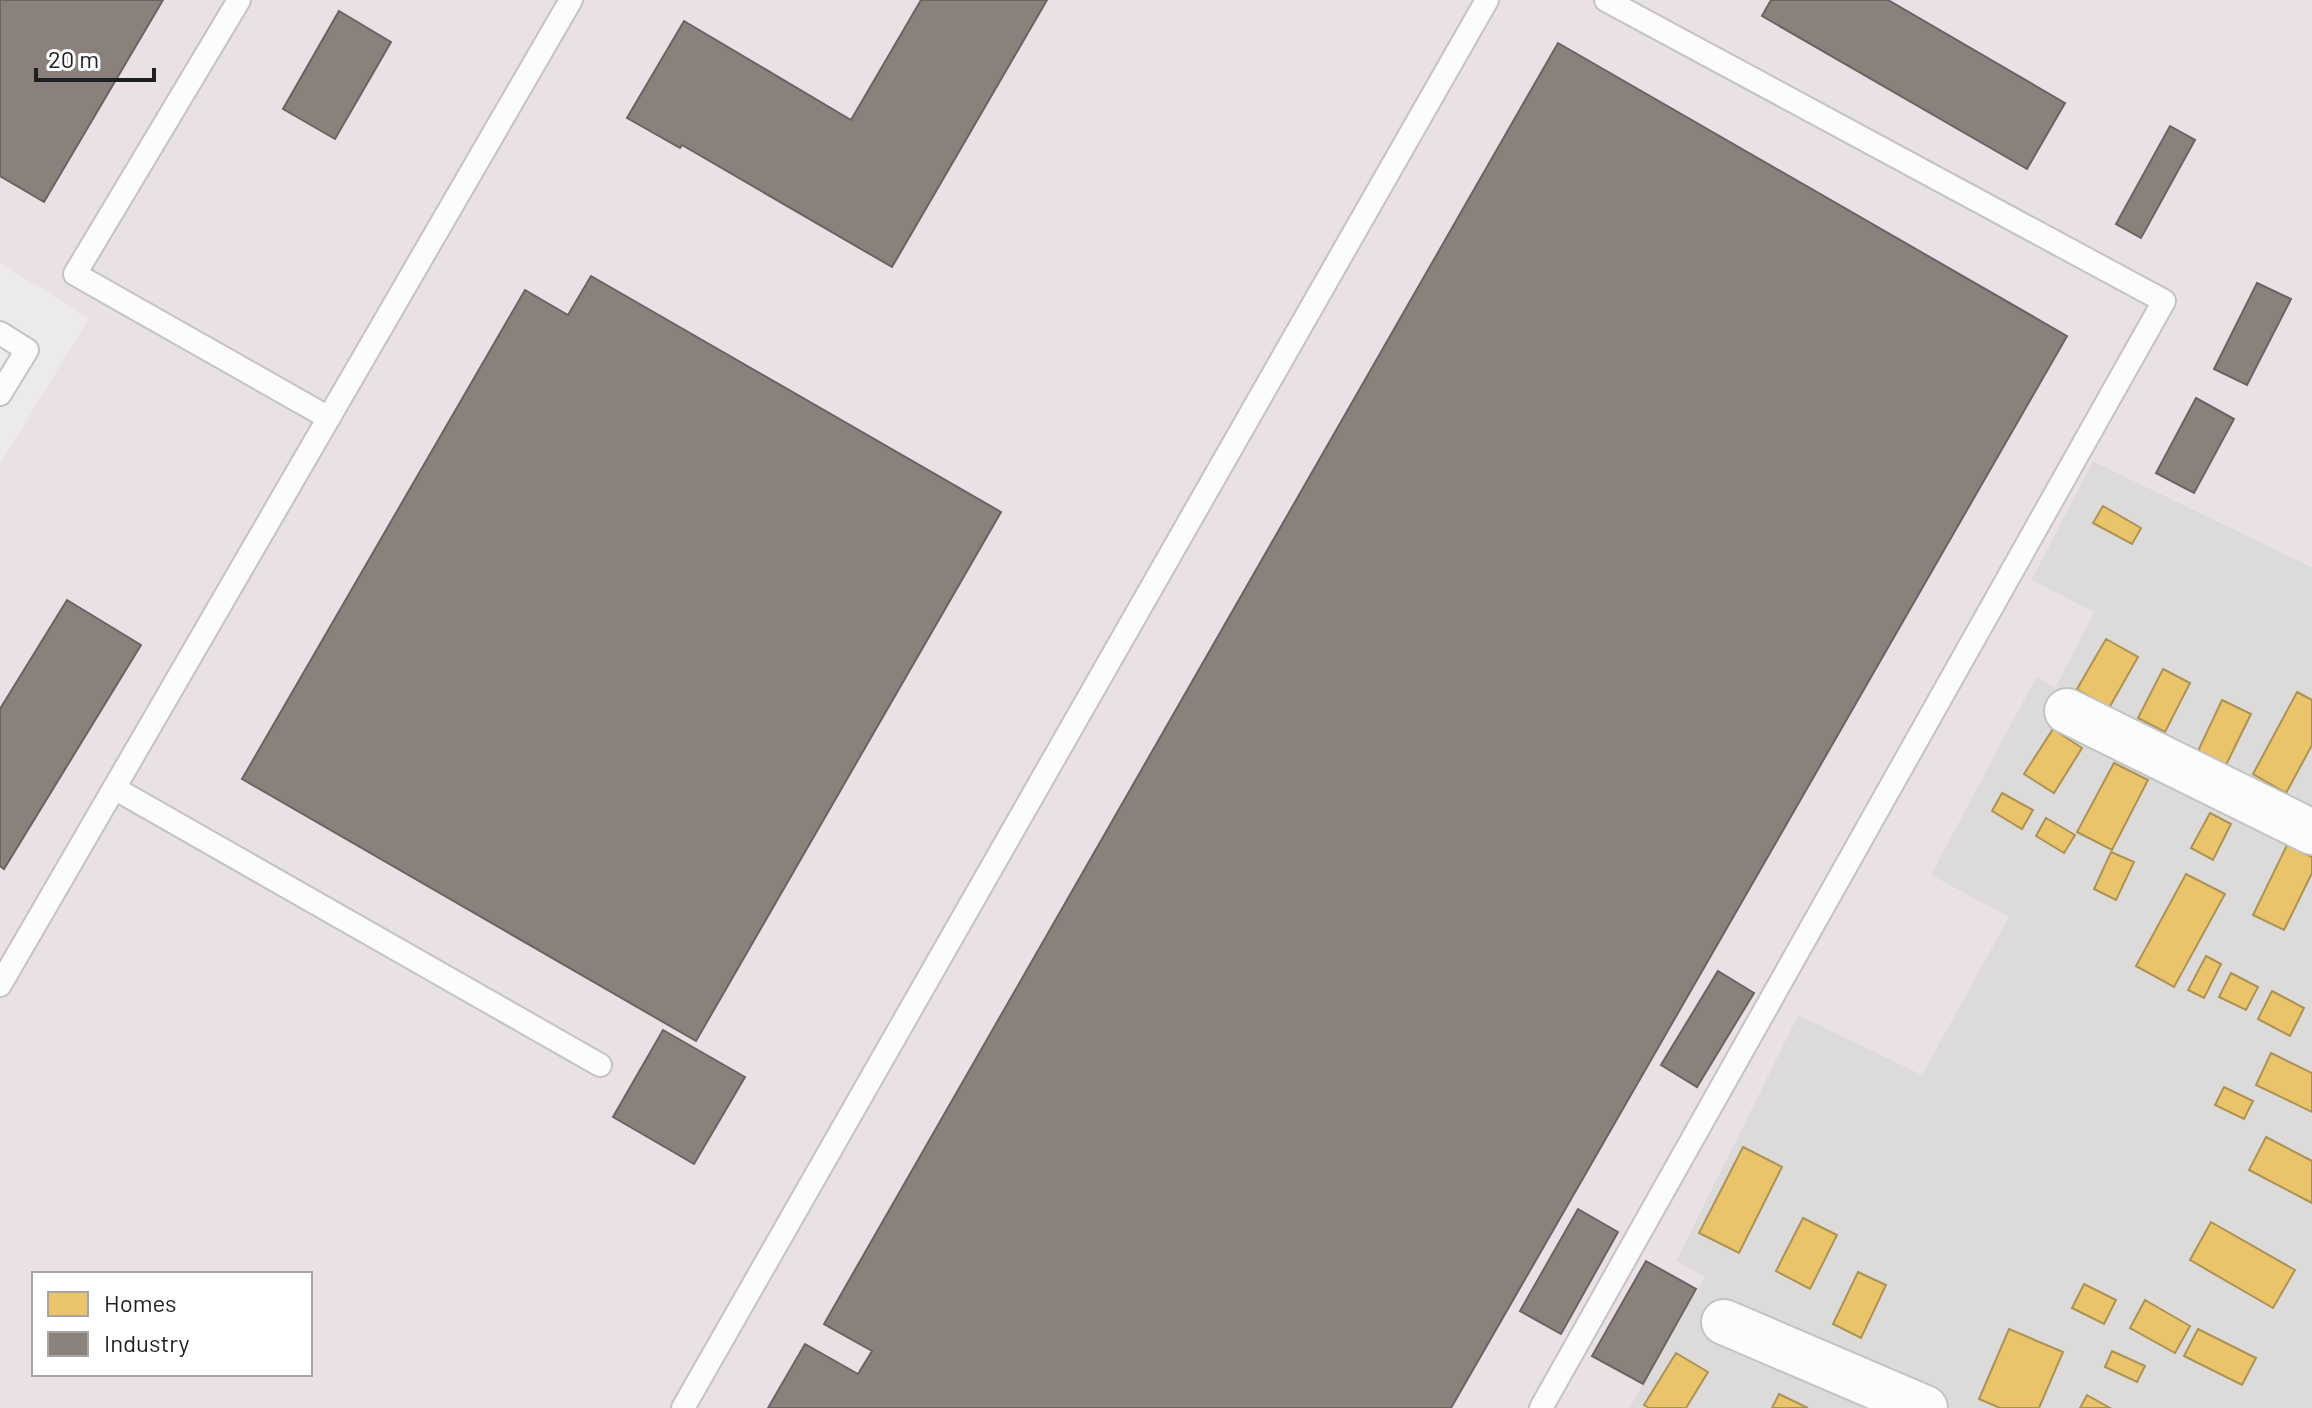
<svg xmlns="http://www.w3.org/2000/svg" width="2312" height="1408" font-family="Barlow,sans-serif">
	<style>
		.residential { fill: #dcdbda }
		.industrial { fill: #eae1e6; fill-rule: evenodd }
		.homes { fill: #e9c46a; stroke: #ac9254; stroke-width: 2 }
		.industry { fill: #8a817c; stroke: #6a6460; stroke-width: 2 }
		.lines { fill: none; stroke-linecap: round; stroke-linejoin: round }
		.lane-casing { stroke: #c4c3c2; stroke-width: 26 }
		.street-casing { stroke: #c4c3c2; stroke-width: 48 }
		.lane { stroke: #fcfcfc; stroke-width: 22 }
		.street { stroke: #fcfcfc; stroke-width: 44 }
	</style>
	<rect width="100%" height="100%" fill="#edebe9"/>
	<!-- residential -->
	<path class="residential" d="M2093,461L2312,567V1408H1629L1704,1277L1676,1261L1798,1015L2008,917L1930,875L2036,677L2093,612L2031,580Z"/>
	<!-- industrial -->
	<path class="industrial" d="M0,0H2312V567L2093,461L2031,580L2094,612L2055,688L2036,677L1931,875L2009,917L1922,1075L1798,1015L1676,1260L1705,1277L1629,1408H0V464L89,318L0,263ZM34,1274H310V1374H34Z"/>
	<!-- homes -->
	<path class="homes" d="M2103,506L2141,528L2132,544L2093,523Z
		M2106,639L2138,657L2109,708L2077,689Z
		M2163,669L2190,683L2165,732L2138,718Z
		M2297,692L2312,700V745L2286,793L2253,774Z
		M2222,700L2251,714L2226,765L2198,751Z
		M2053,729L2082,748L2054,793L2024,774Z
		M2114,763L2148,780L2112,850L2077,832Z
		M2002,793L2033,810L2022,829L1992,811Z
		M2210,813L2231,824L2213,860L2191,848Z
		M2046,818L2075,835L2064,853L2036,836Z
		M2287,845L2312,857V873L2284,930L2253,915Z
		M2111,852L2134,862L2116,900L2094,889Z
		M2186,874L2225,894L2174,987L2136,966Z
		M2206,956L2221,964L2204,998L2188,990Z
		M2231,973L2258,987L2246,1010L2219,997Z
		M2272,991L2304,1008L2290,1036L2258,1019Z
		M2271,1053L2312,1073V1112L2256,1085Z
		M2224,1087L2253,1101L2244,1119L2215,1105Z
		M2266,1137L2312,1161V1203L2249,1170Z
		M1743,1147L1782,1167L1739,1253L1699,1233Z
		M1803,1218L1837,1235L1810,1289L1776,1271Z
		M2211,1222L2295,1270L2273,1308L2190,1260Z
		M1858,1272L1886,1285L1861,1338L1833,1324Z
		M2084,1284L2116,1300L2104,1324L2072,1308Z
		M2145,1300L2190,1326L2175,1353L2130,1328Z
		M2009,1329L2063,1352L2039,1408H2000L1979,1399Z
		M2198,1329L2256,1358L2242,1385L2184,1356Z
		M2112,1351L2145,1366L2137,1382L2105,1367Z
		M1676,1353L1708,1372L1686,1408H1649L1644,1405Z
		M1779,1394L1808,1408H1772Z
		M2087,1395L2110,1408H2080Z"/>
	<!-- industry -->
	<path class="industry" d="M0,0H163L44,202L0,176Z
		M921,0H1047L892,267L682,145L680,148L627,118L684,21L851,120Z
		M1771,0H1888L2065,103L2027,169L1762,16Z
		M339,11L391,42L335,139L283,109Z
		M1558,43L2067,336L1451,1408H768L805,1344L858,1374L872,1351L824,1324Z
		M2170,126L2195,140L2141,238L2116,224Z
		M591,276L1001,512L696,1041L242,779L525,290L568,315Z
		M2257,283L2291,299L2247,385L2214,369Z
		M2196,398L2234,419L2194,493L2156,473Z
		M67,600L141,645L4,869L0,866V709Z
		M1718,971L1754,993L1697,1087L1661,1065Z
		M663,1030L745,1077L694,1164L613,1117Z
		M1578,1209L1618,1232L1561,1334L1520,1311Z
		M1646,1261L1696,1289L1643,1384L1592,1356Z"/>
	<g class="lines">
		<defs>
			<path id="lane" d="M239,0L75,274L329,418
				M0,333L27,350L0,394
				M114,788L600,1065
				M0,985L571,0
				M683,1408L1487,0
				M1541,1408L2164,301L1606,0"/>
			<path id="street" d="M2067,711L2312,832
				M1724,1322L1925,1408"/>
		</defs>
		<!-- lane casing -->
		<use href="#lane" class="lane-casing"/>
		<!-- street casing -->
		<use href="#street" class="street-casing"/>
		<!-- lane -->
		<use href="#lane" class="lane"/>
		<!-- street -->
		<use href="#street" class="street"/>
	</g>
	<!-- legend -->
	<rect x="32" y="1272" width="280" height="104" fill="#ffffff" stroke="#a5a5a5" stroke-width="2"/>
	<rect x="48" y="1292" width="40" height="24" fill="#e9c46a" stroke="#a5a5a5" stroke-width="2"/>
	<text x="104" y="1312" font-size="24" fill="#1f1f1f">Homes</text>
	<rect x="48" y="1332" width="40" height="24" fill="#8a817c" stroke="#a5a5a5" stroke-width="2"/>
	<text x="104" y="1352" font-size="24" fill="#1f1f1f">Industry</text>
	<!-- scale -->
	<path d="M36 68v12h118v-12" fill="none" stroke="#1f1f1f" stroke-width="4"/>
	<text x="48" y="68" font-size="24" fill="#1f1f1f" stroke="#ffffff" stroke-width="6" paint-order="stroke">20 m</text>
</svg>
